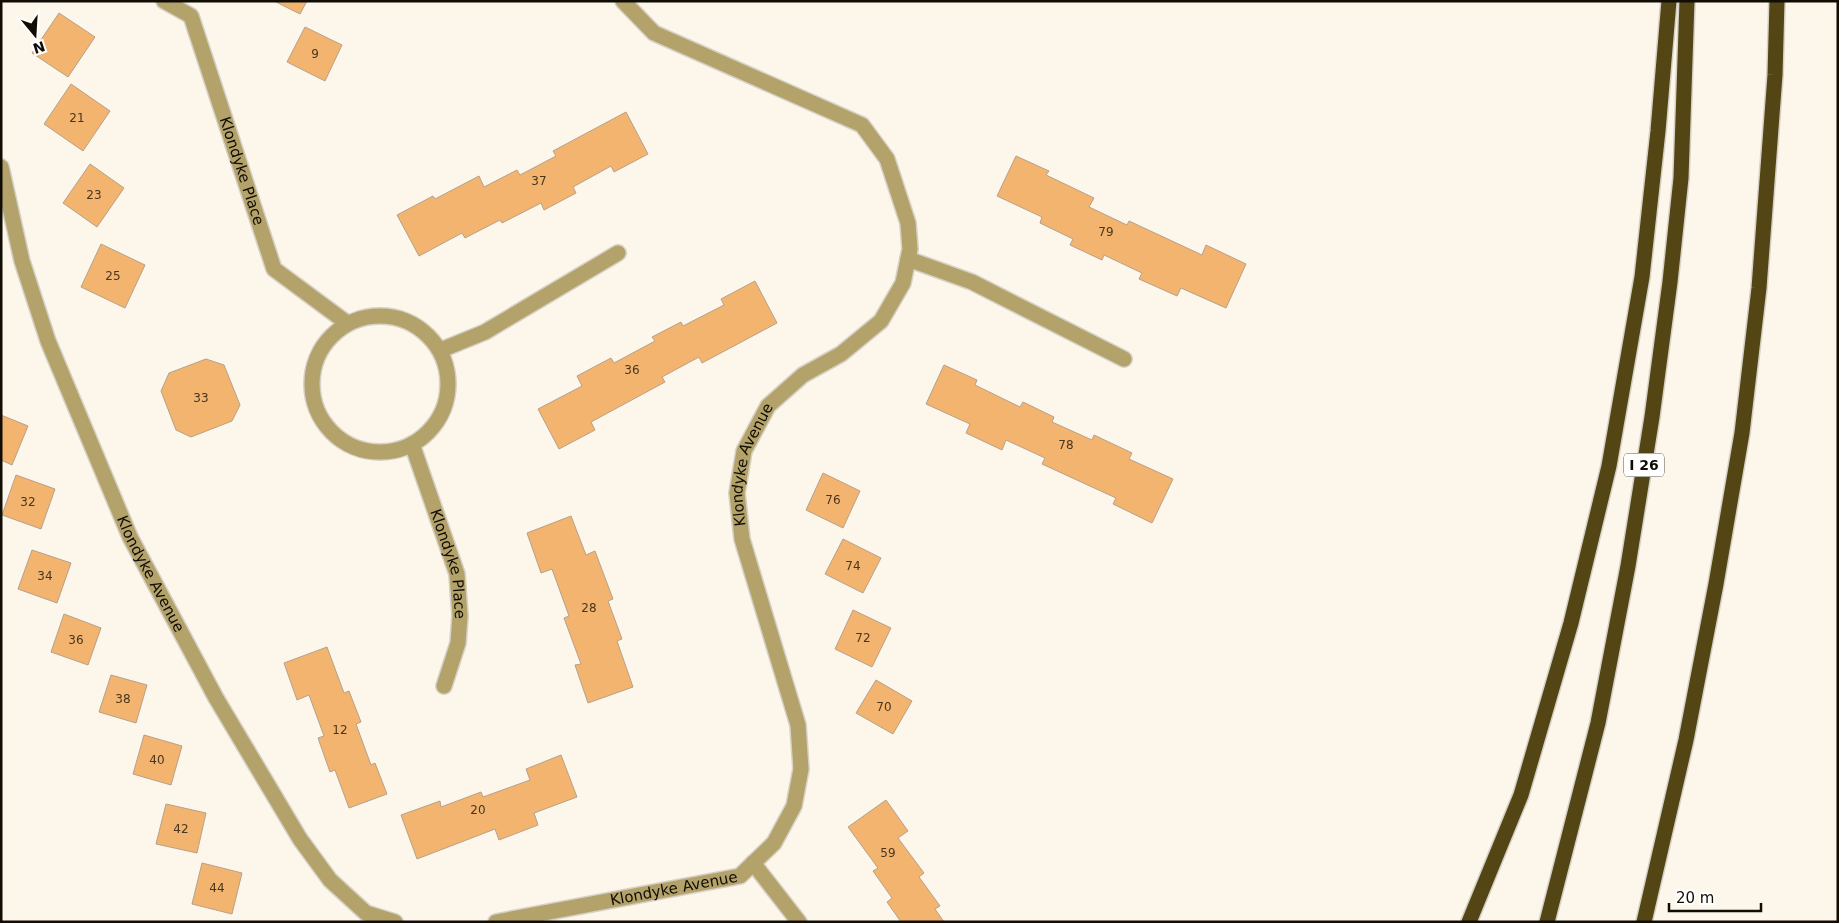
<svg xmlns="http://www.w3.org/2000/svg" width="1839" height="923" font-family="'DejaVu Sans',sans-serif">
	<style>
		.building { fill: #f2b46e; stroke: #b6a18b }
		.lines { fill: none; stroke-linecap: round; stroke-linejoin: round }
		.minor-casing { stroke: #d6d1c6; stroke-width: 18 }
		.highway-casing { stroke: #d6d1c6; stroke-width: 18 }
		.minor { stroke: #b3a36a; stroke-width: 15 }
		.highway { stroke: #534614; stroke-width: 15 }
		.labels { text-anchor: middle; dominant-baseline: central; stroke-width: 4; stroke-linejoin: round; paint-order: stroke }
		.number-label { font-size: 12px; fill: #49361e }
		.shield { fill: #fff; stroke: #58554f; stroke-width: 1 }
		.shield-label { font-size: 14px; font-weight: bold; fill: #110c04 }
		.street-label { font-size: 15px; fill: #110c04; stroke: #fff }
	</style>
	<rect width="100%" height="100%" fill="#fcf6eb"/>
	<!-- building -->
	<path class="building" d="M274,1H307L300,14Z
		M59,13L95,37L68,77L32,53Z
		M305,27L342,45L325,81L287,62Z
		M71,84L110,111L83,151L44,124Z
		M626,112L648,154L614,172L611,166L573,187L576,193L544,210L541,203L502,223L500,220L465,238L462,233L419,256L397,215L433,196L435,199L479,176L484,187L517,170L520,175L556,156L553,151Z
		M1016,156L1049,171L1046,175L1094,198L1089,207L1127,225L1129,221L1202,255L1206,245L1246,264L1226,308L1181,288L1177,296L1139,279L1142,273L1104,255L1102,260L1070,245L1073,239L1040,223L1042,217L997,196Z
		M90,164L124,188L97,227L63,203Z
		M101,244L145,265L125,308L81,287Z
		M755,281L777,323L702,363L699,357L662,377L665,382L591,422L595,430L559,449L538,409L582,386L577,376L611,358L614,363L655,341L652,337L681,322L683,326L724,305L721,299Z
		M206,359L224,365L240,405L232,421L191,437L176,430L161,391L169,373Z
		M944,365L977,380L975,385L1020,407L1023,402L1054,417L1052,422L1092,440L1094,435L1132,453L1129,459L1173,479L1152,523L1113,504L1116,498L1042,464L1045,458L1006,440L1002,450L966,433L970,424L926,404Z
		M1,415L28,426L12,465L1,460Z
		M823,473L860,491L843,528L806,510Z
		M16,475L55,489L41,529L2,515Z
		M571,516L586,555L595,551L613,599L608,601L622,639L617,641L633,687L588,703L575,665L581,664L564,618L569,616L552,569L541,573L527,533Z
		M843,539L881,558L863,593L825,574Z
		M32,550L71,563L57,603L18,589Z
		M853,610L891,628L872,667L835,649Z
		M64,614L101,628L88,665L51,652Z
		M327,647L344,693L349,691L361,722L356,724L371,765L375,763L387,794L349,808L335,770L330,772L318,738L324,736L309,695L297,700L284,663Z
		M111,675L147,685L136,723L99,712Z
		M876,680L912,701L893,734L856,713Z
		M144,735L182,746L171,785L133,774Z
		M561,755L577,797L534,813L538,825L499,840L495,829L417,859L401,815L440,801L441,807L481,792L483,797L530,780L526,769Z
		M886,800L908,831L898,838L924,873L919,877L940,906L935,909L944,922H901L887,902L892,898L873,871L878,868L848,827Z
		M166,804L206,813L197,853L156,844Z
		M202,863L242,873L232,914L192,904Z"/>
	<g class="lines">
		<defs>
			<g id="minor">
				<path id="s1" d="M164,1L191,16L274,269L347,323"/>
				<path id="s2" d="M1,167L22,261L48,341L130,537L216,698L300,839L330,880L366,913L395,922"/>
				<path d="M908,259L972,282L1124,359"/>
				<circle cx="380" cy="384" r="68"/>
				<path d="M441,350L485,332L618,253"/>
				<path id="s3" d="M412,444L457,574L460,616L458,643L444,686"/>
				<path d="M753,863L799,922"/>
				<path id="s4" d="M496,922L740,876L774,843L794,806L801,769L798,725L742,539L737,493L744,451L768,406L803,375L841,354L881,321L903,283L910,249L908,223L887,159L862,125L654,33L623,1"/>
			</g>
			<path id="highway" d="M1469,922L1521,795L1571,623L1609,466L1642,277L1658,131L1669,1
				M1547,922L1598,723L1628,566L1652,417L1670,282L1681,178L1687,1
				M1644,922L1686,740L1716,584L1742,433L1759,288L1775,75L1777,1"/>
		</defs>
		<!-- minor casing -->
		<use href="#minor" class="minor-casing"/>
		<!-- highway casing -->
		<use href="#highway" class="highway-casing"/>
		<!-- minor -->
		<use href="#minor" class="minor"/>
		<!-- highway -->
		<use href="#highway" class="highway"/>
	</g>
	<g class="labels">
		<!-- number labels -->
		<g class="number-label">
			<text x="315" y="54">9</text>
			<text x="77" y="118">21</text>
			<text x="539" y="181">37</text>
			<text x="94" y="195">23</text>
			<text x="1106" y="232">79</text>
			<text x="113" y="276">25</text>
			<text x="632" y="370">36</text>
			<text x="201" y="398">33</text>
			<text x="1066" y="445">78</text>
			<text x="833" y="500">76</text>
			<text x="28" y="502">32</text>
			<text x="853" y="566">74</text>
			<text x="45" y="576">34</text>
			<text x="589" y="608">28</text>
			<text x="863" y="638">72</text>
			<text x="76" y="640">36</text>
			<text x="123" y="699">38</text>
			<text x="884" y="707">70</text>
			<text x="340" y="730">12</text>
			<text x="157" y="760">40</text>
			<text x="478" y="810">20</text>
			<text x="181" y="829">42</text>
			<text x="888" y="853">59</text>
			<text x="217" y="888">44</text>
		</g>
		<!-- shield labels -->
		<rect class="shield" x="1624" y="453.5" width="40" height="23" rx="4"/>
		<g class="shield-label">
			<text x="1644" y="465">I 26</text>
		</g>
		<!-- street labels -->
		<g class="street-label">
			<text stroke="none"><textPath href="#s1" startOffset="194">Klondyke Place</textPath></text>
			<text stroke="none"><textPath href="#s4" startOffset="691">Klondyke Avenue</textPath></text>
			<text stroke="none"><textPath href="#s3" startOffset="126">Klondyke Place</textPath></text>
			<text stroke="none"><textPath href="#s2" startOffset="435">Klondyke Avenue</textPath></text>
			<text stroke="none"><textPath href="#s4" startOffset="181">Klondyke Avenue</textPath></text>
		</g>
	</g>
	<!-- border -->
	<rect width="1839" height="923" fill="none" stroke="#110c04" stroke-width="5"/>
	<!-- north arrow -->
	<g transform="translate(35 35) rotate(162)" stroke="#ffffff" stroke-width="4" paint-order="stroke">
	<path d="M0-4L9 19L0 12L-9 19Z" fill="#110c04"/>
	<text y="-8" font-size="14" font-weight="bold" text-anchor="middle" fill="#110c04">N</text>
	</g>
	<!-- scale -->
	<path d="M1669 903v8h92v-8" fill="none" stroke="#110c04" stroke-width="2.5"/>
	<text x="1676" y="903" font-size="15" fill="#110c04" stroke="#ffffff" stroke-width="4" paint-order="stroke">20 m</text>
</svg>
